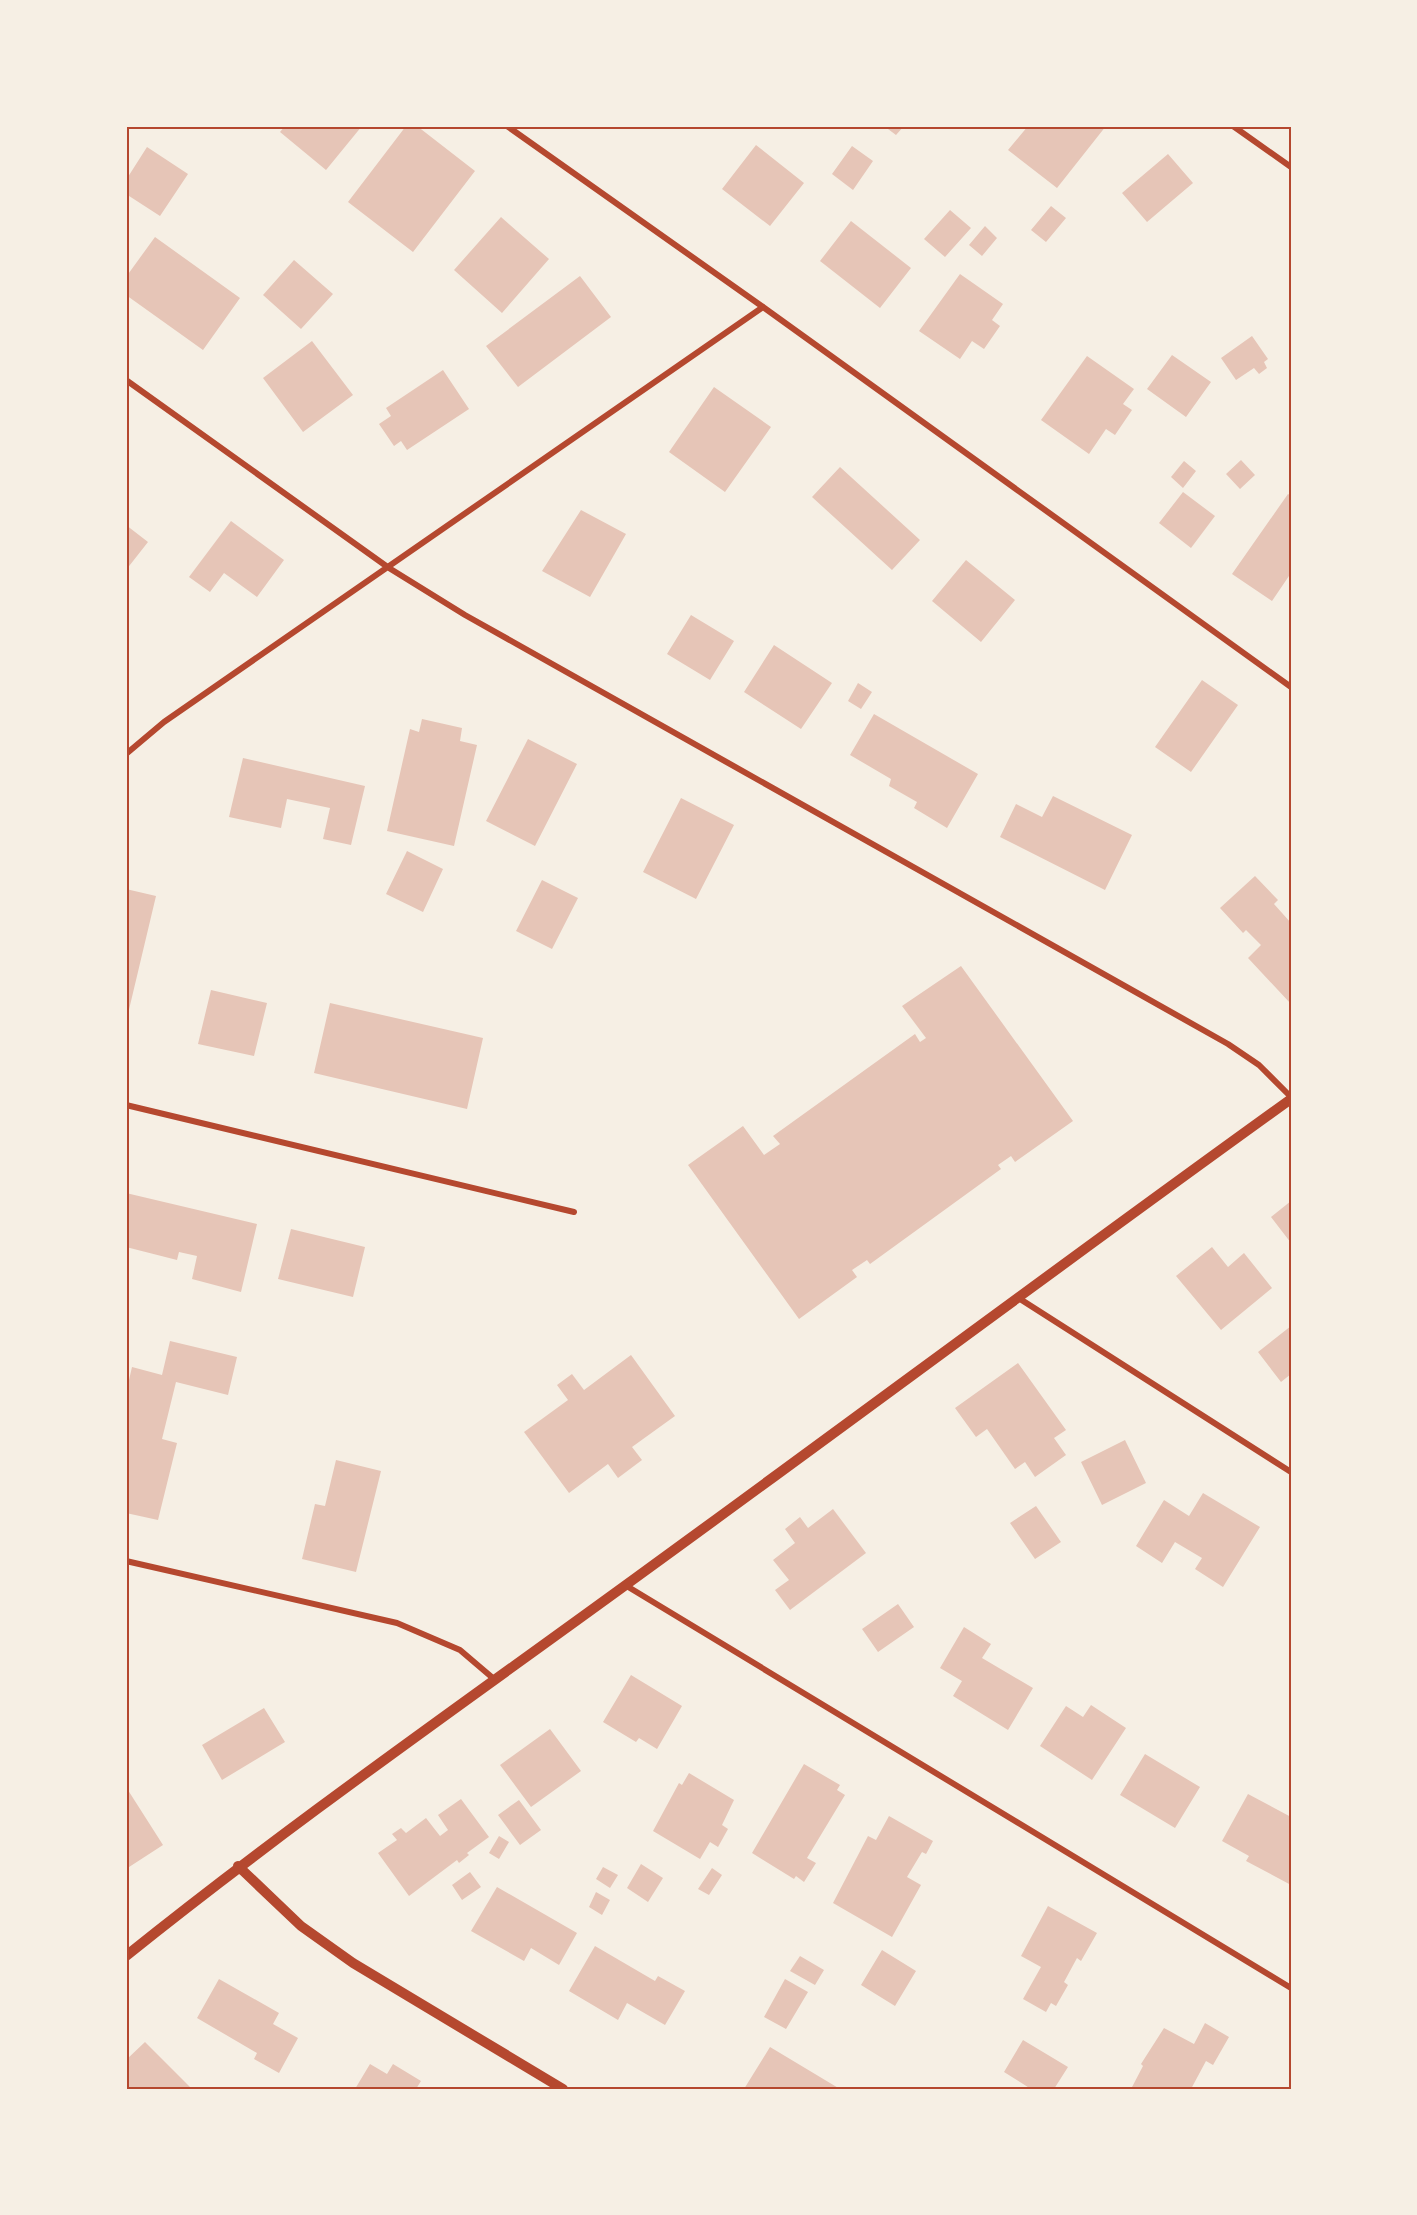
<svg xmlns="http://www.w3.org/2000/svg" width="1417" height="2215" font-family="Jost,sans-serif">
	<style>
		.building { fill: #e6c5b7 }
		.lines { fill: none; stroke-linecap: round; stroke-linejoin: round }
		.minor { stroke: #b5482f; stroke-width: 6 }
		.tertiary { stroke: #b5482f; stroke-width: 10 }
		.neatline { fill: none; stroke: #b5482f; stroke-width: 2 }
	</style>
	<rect width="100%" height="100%" fill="#f6efe4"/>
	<!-- building -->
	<path class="building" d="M285,126H362L326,170L280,132Z
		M406,126H417L475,171L413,252L348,202Z
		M884,126H904L896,135Z
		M1028,126H1106L1057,188L1008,150Z
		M756,145L804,183L770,226L722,189Z
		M852,146L873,161L853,190L832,174Z
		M147,147L188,174L160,216L126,194V180Z
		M1168,154L1193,183L1147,222L1122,193Z
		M1051,206L1066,218L1046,242L1031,230Z
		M950,210L971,228L945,257L924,239Z
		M501,217L549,259L502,313L454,270Z
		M851,221L911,268L880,308L820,261Z
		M985,226L997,238L982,256L969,245Z
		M155,237L240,298L203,350L126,295V277Z
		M294,260L333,294L301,329L263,295Z
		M960,274L1003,304L992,320L1000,326L984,349L972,341L960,359L919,331Z
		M580,276L611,317L518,387L486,346Z
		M1252,336L1268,359L1264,362L1267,368L1259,374L1254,368L1236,380L1221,358Z
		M312,341L353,395L303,432L263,378Z
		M1172,355L1211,382L1186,417L1147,389Z
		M1087,356L1134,389L1123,404L1132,410L1115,435L1106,429L1089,454L1041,420Z
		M443,370L469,409L407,450L401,441L394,446L379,424L391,416L386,408Z
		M714,387L771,427L725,492L669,452Z
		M1241,460L1255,475L1240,489L1226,474Z
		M1184,461L1196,471L1183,488L1171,477Z
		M840,467L920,540L892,570L812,497Z
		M1183,492L1215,516L1191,548L1159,523Z
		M1288,494L1291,496V573L1272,601L1232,574Z
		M581,510L626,534L590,597L542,571Z
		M231,521L284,560L257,597L224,573L210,592L189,577Z
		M126,525L148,542L126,570Z
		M966,560L1015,600L981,642L932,601Z
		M691,615L734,641L710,680L667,654Z
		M774,645L832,683L801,729L744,692Z
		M1202,680L1238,705L1191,772L1155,747Z
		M858,683L872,692L861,709L848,701Z
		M874,714L978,774L947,828L914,808L917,802L889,786L891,779L850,755Z
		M422,719L462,728L460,741L477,745L454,846L387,831L410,729L419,732Z
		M528,739L577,764L535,846L486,821Z
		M243,758L365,786L351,845L323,839L330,808L287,799L281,828L229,817Z
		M1053,796L1132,835L1105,890L1000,837L1016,804L1042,817Z
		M681,798L734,825L696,899L643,872Z
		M407,851L443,869L423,912L386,894Z
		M1255,876L1278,900L1274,904L1291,923V1004L1248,958L1261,945L1246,930L1243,933L1220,908Z
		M542,880L578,898L552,949L516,931Z
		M126,889L156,896L127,1018H126Z
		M961,966L1073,1121L1015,1162L1011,1156L998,1165L1001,1169L870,1264L867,1260L852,1270L857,1277L799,1319L688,1165L743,1126L764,1155L780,1144L773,1136L915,1034L920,1042L926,1038L902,1006Z
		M211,990L267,1003L254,1056L198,1044Z
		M330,1003L483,1038L467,1109L314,1073Z
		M126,1193L257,1224L241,1292L192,1279L197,1256L179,1252L177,1260L126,1247Z
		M1291,1201V1243L1271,1217Z
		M291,1229L365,1247L353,1297L278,1279Z
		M1212,1247L1228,1267L1244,1253L1272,1288L1221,1330L1176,1276Z
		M1291,1326V1374L1281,1382L1258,1352Z
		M170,1341L237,1357L228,1395L176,1382L162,1439L177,1443L158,1520L126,1513V1393L132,1367L162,1375Z
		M631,1355L675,1416L632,1447L642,1460L618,1478L608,1464L569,1493L524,1432L568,1400L557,1385L572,1374L584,1390Z
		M1018,1363L1066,1430L1054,1438L1066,1455L1035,1477L1025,1462L1015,1469L987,1429L976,1437L955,1408Z
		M1125,1440L1146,1483L1102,1505L1081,1462Z
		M336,1460L381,1471L356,1572L302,1559L315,1504L325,1506Z
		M1203,1493L1260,1527L1223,1587L1195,1569L1202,1558L1175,1542L1162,1563L1136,1546L1164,1500L1189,1516Z
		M1036,1506L1061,1542L1035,1559L1010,1523Z
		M833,1509L866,1553L790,1610L775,1590L789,1580L773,1560L795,1543L785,1529L800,1517L808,1528Z
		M898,1604L914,1627L878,1652L862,1629Z
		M964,1627L991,1644L982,1658L1033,1688L1008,1730L953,1696L962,1681L940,1668Z
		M631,1675L682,1706L657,1749L639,1738L636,1742L603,1722Z
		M1091,1705L1126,1728L1092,1780L1040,1746L1066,1706L1083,1717Z
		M264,1708L285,1742L222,1780L202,1745Z
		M550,1729L581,1771L531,1807L500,1765Z
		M1145,1754L1200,1787L1175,1828L1120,1795Z
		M804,1764L840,1785L837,1790L845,1795L807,1858L816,1863L804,1882L796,1876L794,1879L752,1853Z
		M689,1773L734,1800L722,1825L728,1829L718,1847L710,1842L700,1859L653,1831L679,1783L682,1785Z
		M126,1787L163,1845L126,1869Z
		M1248,1794L1291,1817V1885L1246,1861L1249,1856L1222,1841Z
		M461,1799L489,1837L467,1853L469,1855L459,1863L457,1860L409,1896L378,1853L397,1840L392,1834L401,1828L406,1833L426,1818L440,1836L448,1830L438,1815Z
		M519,1800L541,1830L520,1845L498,1815Z
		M889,1816L933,1841L926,1854L922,1852L907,1877L921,1885L892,1937L833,1903L868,1836L876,1840Z
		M499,1836L509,1842L499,1859L489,1853Z
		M641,1864L663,1878L648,1902L627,1888Z
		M603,1867L618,1875L610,1888L596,1879Z
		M712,1868L722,1875L709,1895L698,1889Z
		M470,1872L481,1887L462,1900L452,1885Z
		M497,1887L577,1933L559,1965L531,1948L524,1961L471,1931Z
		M596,1892L610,1900L602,1915L589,1907Z
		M1048,1906L1097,1933L1081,1961L1077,1958L1064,1982L1068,1985L1056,2006L1051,2003L1046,2012L1023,1999L1041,1967L1021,1956Z
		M595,1946L655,1981L658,1976L685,1991L665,2025L627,2003L618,2020L569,1991Z
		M882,1950L916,1971L895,2006L861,1985Z
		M800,1956L824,1970L815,1985L790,1971Z
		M219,1979L279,2013L273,2024L298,2038L279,2073L254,2059L257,2053L197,2018Z
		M785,1979L808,1992L786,2029L764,2017Z
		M1205,2023L1229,2037L1213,2065L1206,2061L1191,2089H1131L1143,2066L1141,2064L1164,2028L1194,2044Z
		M1023,2040L1068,2067L1054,2089H1031L1004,2072Z
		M145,2042L192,2089H126V2060Z
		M770,2047L840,2089H744Z
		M370,2064L387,2074L393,2064L421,2081L416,2089H355Z"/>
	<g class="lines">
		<!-- minor -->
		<path class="minor" d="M507,126L763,307L1291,687
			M1233,126L1291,167
			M126,380L389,568L465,615L1228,1044L1259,1065L1291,1097
			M126,754L164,722L763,307
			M126,1105L574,1212
			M1017,1297L1291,1472
			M126,1561L397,1623L460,1650L494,1679
			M625,1585L1291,1988"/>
		<!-- tertiary -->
		<path class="tertiary" d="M238,1866L301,1926L353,1963L563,2089
			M126,1956C294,1821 471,1698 645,1571C861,1414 1074,1255 1291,1099"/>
	</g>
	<!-- border -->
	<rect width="1417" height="2215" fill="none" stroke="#f6efe4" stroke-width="255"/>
	<rect x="128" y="128" width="1162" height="1960" class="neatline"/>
</svg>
